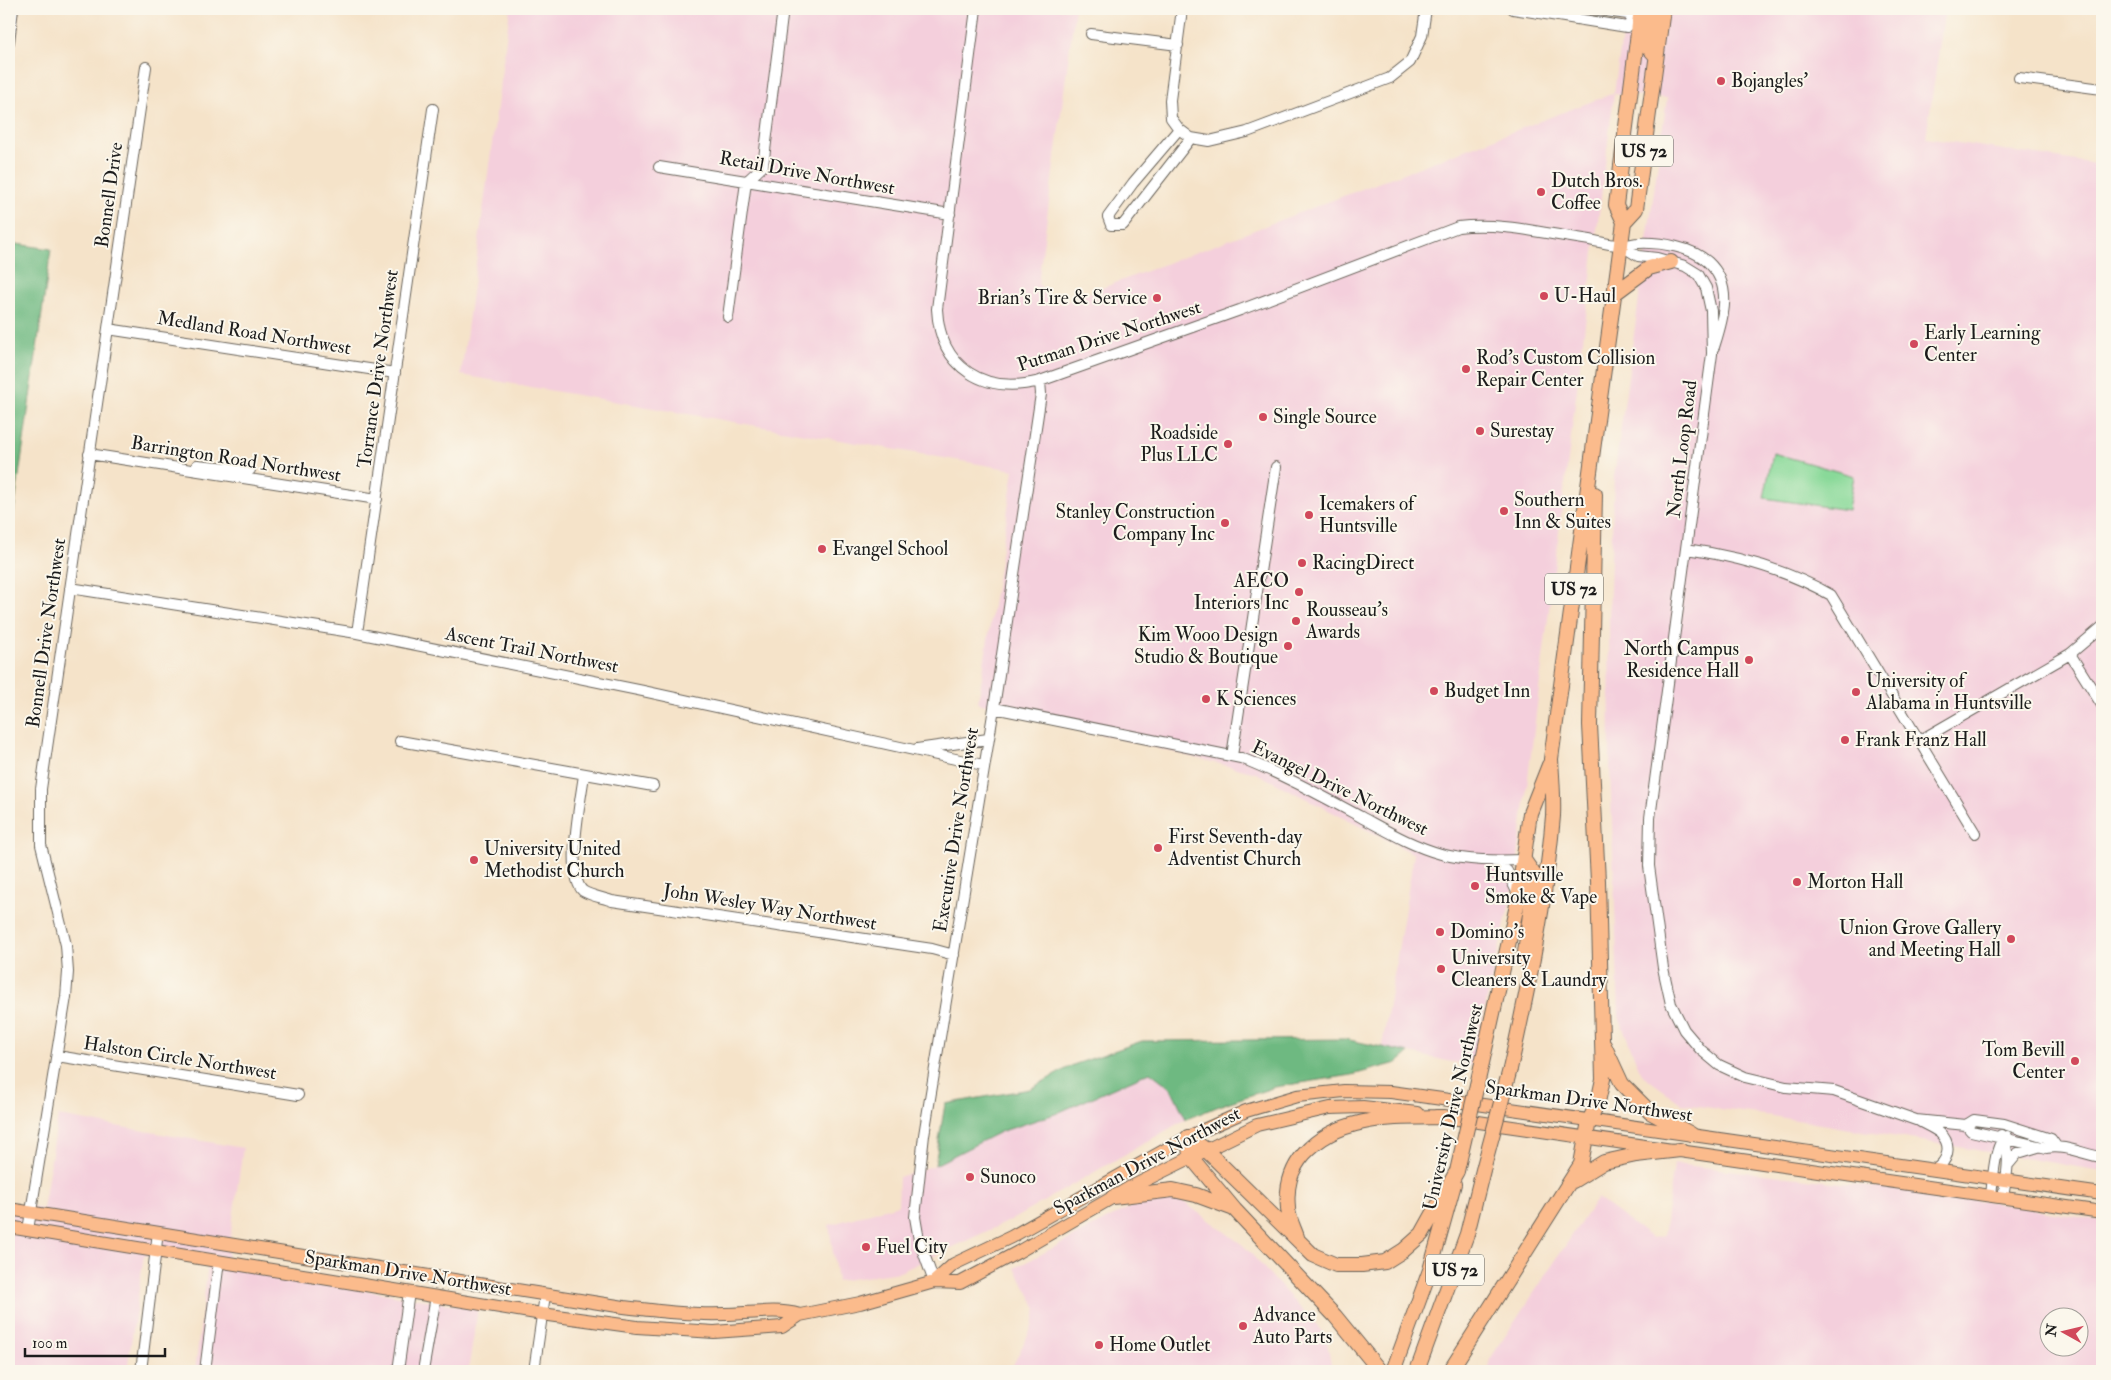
<svg xmlns="http://www.w3.org/2000/svg" width="2111" height="1380" font-family="'IM FELL Double Pica',serif">
	<style>
		.built { fill: #f4cfdc; fill-rule: evenodd }
		.green { fill: #89d999; stroke: #527a5a }
		.forest { fill: #6eb981; stroke: #456a4e }
		.lines { fill: none; stroke-linecap: round; stroke-linejoin: round }
		.minor-casing { stroke: #686259; stroke-width: 12 }
		.major-casing { stroke: #686259; stroke-width: 14 }
		.highway-casing { stroke: #686259; stroke-width: 16 }
		.minor { stroke: #fff; stroke-width: 10 }
		.major { stroke: #fbbb8c; stroke-width: 12 }
		.highway { stroke: #fbbb8c; stroke-width: 14 }
		.highway-bridge-casing { stroke: #686259; stroke-width: 16; stroke-linecap: butt }
		.highway-bridge { stroke: #fbbb8c; stroke-width: 14 }
		.poi-dot { fill: #d1495b; stroke: #fbf7ec; stroke-width: 2 }
		.labels { text-anchor: middle; dominant-baseline: central; stroke-width: 4; stroke-linejoin: round; paint-order: stroke }
		.shield { fill: #fbf7ec; stroke: #5f5e5a; stroke-width: 1 }
		.shield-label { font-size: 18px; font-weight: bold; fill: #1c1c1c }
		.poi-label { font-size: 19px; fill: #1c1c1c; stroke: #fbf7ec; text-anchor: start }
		.street-label { font-size: 19px; fill: #1c1c1c; stroke: #fbf7ec }
	</style>
	<rect width="100%" height="100%" fill="#fbf7ec"/>
	<filter id="ink" filterUnits="userSpaceOnUse"><feTurbulence type="fractalNoise" baseFrequency=".02" numOctaves="2"/><feDisplacementMap in="SourceGraphic" scale="10" xChannelSelector="R" yChannelSelector="G"/><feConvolveMatrix kernelMatrix="1 2 1 2 8 2 1 2 1" color-interpolation-filters="sRGB"/></filter>
	<filter id="wash" filterUnits="userSpaceOnUse"><feTurbulence type="fractalNoise" baseFrequency=".0096" numOctaves="4" result="noise"/><feDisplacementMap in="SourceGraphic" scale="20" xChannelSelector="R" yChannelSelector="G"/><feGaussianBlur stdDeviation="1.12" result="paint"/><feColorMatrix in="noise" values="0 0 0 0 0 0 0 0 0 0 0 0 0 0 0 0 0 1.4 0 .05"/><feComposite in="paint" operator="in"/></filter>
	<g filter="url(#wash)">
		<rect width="100%" height="100%" fill="#f5e3c9"/>
		<!-- built -->
		<path class="built" d="M510,9H1075L1038,284L1060,304L1614,93L1626,9H1945L1926,138L2102,165V1171L1772,1116L1682,1104L1641,1074L1619,1017L1610,768L1609,616L1614,477L1667,98L1614,94L1515,881L1471,1066L1382,1047L1414,854L1256,773L978,703L1014,470L461,375Z
			M1150,1072L1171,1088L1186,1119L1015,1218L900,1272L837,1281L829,1225L898,1205L899,1177L935,1165L1000,1132L1055,1114Z
			M58,1116L243,1148L226,1267L478,1309L468,1371H195L208,1264L144,1255L127,1371H9V1204L43,1209Z
			M1674,1164L1939,1194L2102,1221V1371H1489L1490,1359L1597,1198L1652,1238L1664,1236ZM2048,1318H2078V1348H2048Z
			M1181,1200L1244,1246L1326,1336L1332,1371H1010L1032,1327L1037,1308L1015,1268L1142,1201Z"/>
		<!-- green -->
		<path class="green" d="M1773,453L1854,476L1848,510L1764,498Z"/>
		<!-- forest -->
		<path class="forest" d="M9,243L51,249L9,546Z
			M1345,1039L1409,1053L1397,1063L1352,1075L1275,1087L1227,1103L1186,1119L1171,1088L1150,1072L1055,1114L1000,1132L935,1165L945,1104L1030,1089L1073,1065L1142,1041Z"/>
	</g>
	<g filter="url(#ink)">
		<g class="lines">
			<defs>
				<path id="minor" d="M976,9L937,309C940,368 984,395 1040,381L1240,310L1458,227C1502,222 1546,234 1590,240C1600,242 1610,245 1620,245C1627,246 1633,243 1639,243C1660,242 1692,247 1708,262C1734,286 1723,319 1714,347
					M1182,9L1170,100L1171,118L1179,129L1191,138L1209,141L1247,132L1390,78L1410,62L1422,36L1426,9
					M1513,9L1627,27L1633,21
					M1592,9L1628,14L1633,21L1639,22
					M1091,34L1178,45
					M9,42L13,9
					M2019,78L2102,89
					M1179,129L1133,183L1108,217L1111,225H1123L1191,138
					M659,167L950,214
					M1620,245L1638,256L1657,258L1685,266L1698,274L1706,288L1711,311L1712,354L1650,818L1649,866L1663,968L1671,1004L1684,1030L1701,1050L1719,1065L1745,1077L1786,1087L1834,1091L1916,1120L1966,1125L1974,1120L2004,1124L2051,1139L2056,1146
					M728,317L746,182L763,166L783,9
					M108,329L395,373
					M89,454L377,499
					M197,465L250,470
					M1686,549C1736,556 1787,570 1831,595L1975,833
					M70,588L357,633L643,691L983,765
					M357,633L433,109
					M2070,654L2102,705
					M994,708L1241,758C1282,774 1322,796 1361,817C1387,831 1412,846 1441,854C1468,861 1496,861 1524,860
					M400,741L653,786
					M1919,741L2070,654L2102,627
					M917,749L988,739
					M1232,756L1276,467
					M584,775C581,798 565,875 583,891C591,896 604,898 612,901L932,949L954,955
					M1494,861L1507,871L1518,894
					M57,1056L298,1095
					M1919,1121C1926,1125 1934,1128 1940,1133C1953,1145 1948,1162 1934,1170
					M1966,1125L1971,1131L2047,1148C2064,1144 2085,1155 2102,1157
					M2001,1135C2013,1153 2006,1178 2003,1197
					M2008,1165L2018,1153L2038,1147
					M1991,1195C1993,1181 1994,1142 2007,1136
					M28,1230L66,997L68,972L66,945L41,845V789L146,67
					M934,1282L919,1240L915,1217L924,1135L994,708L1041,394L1040,381
					M141,1371L158,1232
					M205,1371L219,1261
					M398,1371L409,1292
					M423,1371L436,1296
					M534,1371L545,1295"/>
				<path id="major" d="M1437,1116L2102,1212
					M9,1209L624,1307C657,1311 690,1315 724,1314C750,1314 774,1308 800,1315
					M9,1227L542,1314L637,1327L714,1332L782,1327L800,1315L860,1303L934,1282L960,1283L1018,1252L1129,1188L1257,1125L1330,1108L1363,1107L1417,1113
					M934,1282L954,1264L1011,1237L1188,1137L1246,1111L1297,1096L1344,1091L1391,1092L1442,1099L2102,1194"/>
				<path id="highway" d="M1652,9L1653,17L1661,21
					M1639,22L1647,26V46L1656,56
					M1624,222L1636,209L1663,9
					M1614,294L1649,268L1671,262
					M1524,960L1535,876L1524,860
					M1604,1045L1622,1084L1650,1112L1691,1134
					M1482,1063L1517,905L1530,813L1549,765
					M1510,1069C1529,986 1546,901 1553,816C1554,798 1552,778 1551,759L1624,222L1616,205L1641,9
					M1188,1137L1205,1149L1313,1255L1336,1265H1362L1385,1262L1404,1250L1422,1234L1457,1171
					M1188,1137L1190,1156L1235,1210L1335,1316L1380,1371
					M1573,1181L1604,1162L1636,1155L1680,1150
					M1113,1197L1173,1190L1196,1195L1234,1209
					M1297,1237C1294,1228 1288,1217 1288,1208C1286,1187 1290,1170 1304,1154C1340,1114 1396,1118 1445,1117
					M1393,1371L1430,1270L1454,1184
					M1417,1371L1467,1234L1484,1166
					M1450,1371L1581,1164L1589,1121L1598,1102L1603,1079L1598,881L1590,725L1595,494"/>
			</defs>
			<!-- minor casing -->
			<use href="#minor" class="minor-casing"/>
			<!-- major casing -->
			<use href="#major" class="major-casing"/>
			<!-- highway casing -->
			<use href="#highway" class="highway-casing"/>
			<!-- minor -->
			<use href="#minor" class="minor"/>
			<!-- major -->
			<use href="#major" class="major"/>
			<!-- highway -->
			<use href="#highway" class="highway"/>
			<defs>
				<path id="highway-bridge" d="M1484,1166L1510,1069
					M1457,1171L1482,1063"/>
			</defs>
			<!-- highway-bridge casing -->
			<use href="#highway-bridge" class="highway-bridge-casing"/>
			<!-- highway-bridge -->
			<use href="#highway-bridge" class="highway-bridge"/>
		</g>
	</g>
	<!-- markers -->
	<g class="poi-dot">
		<circle cx="1721" cy="81" r="5"/>
		<circle cx="1541" cy="192" r="5"/>
		<circle cx="1544" cy="296" r="5"/>
		<circle cx="1157" cy="298" r="5"/>
		<circle cx="1914" cy="344" r="5"/>
		<circle cx="1466" cy="369" r="5"/>
		<circle cx="1263" cy="417" r="5"/>
		<circle cx="1480" cy="431" r="5"/>
		<circle cx="1228" cy="444" r="5"/>
		<circle cx="1504" cy="511" r="5"/>
		<circle cx="1309" cy="515" r="5"/>
		<circle cx="1225" cy="523" r="5"/>
		<circle cx="822" cy="549" r="5"/>
		<circle cx="1302" cy="563" r="5"/>
		<circle cx="1299" cy="592" r="5"/>
		<circle cx="1296" cy="621" r="5"/>
		<circle cx="1288" cy="646" r="5"/>
		<circle cx="1749" cy="660" r="5"/>
		<circle cx="1434" cy="691" r="5"/>
		<circle cx="1856" cy="692" r="5"/>
		<circle cx="1206" cy="699" r="5"/>
		<circle cx="1845" cy="740" r="5"/>
		<circle cx="1158" cy="848" r="5"/>
		<circle cx="474" cy="860" r="5"/>
		<circle cx="1797" cy="882" r="5"/>
		<circle cx="1475" cy="886" r="5"/>
		<circle cx="1440" cy="932" r="5"/>
		<circle cx="2011" cy="939" r="5"/>
		<circle cx="1441" cy="969" r="5"/>
		<circle cx="2075" cy="1061" r="5"/>
		<circle cx="970" cy="1177" r="5"/>
		<circle cx="866" cy="1247" r="5"/>
		<circle cx="1243" cy="1326" r="5"/>
		<circle cx="1099" cy="1345" r="5"/>
	</g>
	<g class="labels">
		<!-- shield labels -->
		<g class="shield">
			<rect x="1615" y="135.5" width="58" height="31" rx="4"/>
			<rect x="1545" y="573.5" width="58" height="31" rx="4"/>
			<rect x="1426" y="1254.5" width="58" height="31" rx="4"/>
		</g>
		<g class="shield-label">
			<text x="1644" y="151">US 72</text>
			<text x="1574" y="589">US 72</text>
			<text x="1455" y="1270">US 72</text>
		</g>
		<!-- poi labels -->
		<g class="poi-label">
			<text x="1731" y="81">Bojangles'</text>
			<text x="1551" y="181">Dutch Bros.<tspan x="1551" dy="22">Coffee</tspan></text>
			<text x="1554" y="296">U-Haul</text>
			<text x="1147" y="298" text-anchor="end">Brian's Tire &amp; Service</text>
			<text x="1924" y="333">Early Learning<tspan x="1924" dy="22">Center</tspan></text>
			<text x="1476" y="358">Rod's Custom Collision<tspan x="1476" dy="22">Repair Center</tspan></text>
			<text x="1273" y="417">Single Source</text>
			<text x="1490" y="431">Surestay</text>
			<text x="1218" y="433" text-anchor="end">Roadside<tspan x="1218" dy="22">Plus LLC</tspan></text>
			<text x="1514" y="500">Southern<tspan x="1514" dy="22">Inn &amp; Suites</tspan></text>
			<text x="1319" y="504">Icemakers of<tspan x="1319" dy="22">Huntsville</tspan></text>
			<text x="1215" y="512" text-anchor="end">Stanley Construction<tspan x="1215" dy="22">Company Inc</tspan></text>
			<text x="832" y="549">Evangel School</text>
			<text x="1312" y="563">RacingDirect</text>
			<text x="1289" y="581" text-anchor="end">AECO<tspan x="1289" dy="22">Interiors Inc</tspan></text>
			<text x="1306" y="610">Rousseau's<tspan x="1306" dy="22">Awards</tspan></text>
			<text x="1278" y="635" text-anchor="end">Kim Wooo Design<tspan x="1278" dy="22">Studio &amp; Boutique</tspan></text>
			<text x="1739" y="649" text-anchor="end">North Campus<tspan x="1739" dy="22">Residence Hall</tspan></text>
			<text x="1866" y="681">University of<tspan x="1866" dy="22">Alabama in Huntsville</tspan></text>
			<text x="1444" y="691">Budget Inn</text>
			<text x="1216" y="699">K Sciences</text>
			<text x="1855" y="740">Frank Franz Hall</text>
			<text x="1168" y="837">First Seventh-day<tspan x="1168" dy="22">Adventist Church</tspan></text>
			<text x="484" y="849">University United<tspan x="484" dy="22">Methodist Church</tspan></text>
			<text x="1485" y="875">Huntsville<tspan x="1485" dy="22">Smoke &amp; Vape</tspan></text>
			<text x="1807" y="882">Morton Hall</text>
			<text x="2001" y="928" text-anchor="end">Union Grove Gallery<tspan x="2001" dy="22">and Meeting Hall</tspan></text>
			<text x="1450" y="932">Domino's</text>
			<text x="1451" y="958">University<tspan x="1451" dy="22">Cleaners &amp; Laundry</tspan></text>
			<text x="2065" y="1050" text-anchor="end">Tom Bevill<tspan x="2065" dy="22">Center</tspan></text>
			<text x="980" y="1177">Sunoco</text>
			<text x="876" y="1247">Fuel City</text>
			<text x="1253" y="1315">Advance<tspan x="1253" dy="22">Auto Parts</tspan></text>
			<text x="1109" y="1345">Home Outlet</text>
		</g>
		<!-- street labels -->
		<g class="street-label">
			<text transform="translate(807 173) rotate(10)">Retail Drive Northwest</text>
			<text transform="translate(109 195) rotate(-82)">Bonnell Drive</text>
			<text transform="translate(254 333) rotate(9)">Medland Road Northwest</text>
			<text transform="translate(1109 336) rotate(-18)">Putman Drive Northwest</text>
			<text transform="translate(378 369) rotate(-82)">Torrance Drive Northwest</text>
			<text transform="translate(1682 449) rotate(-83)">North Loop Road</text>
			<text transform="translate(236 459) rotate(9)">Barrington Road Northwest</text>
			<text transform="translate(46 633) rotate(-82)">Bonnell Drive Northwest</text>
			<text transform="translate(532 650) rotate(11)">Ascent Trail Northwest</text>
			<text transform="translate(1340 788) rotate(26)">Evangel Drive Northwest</text>
			<text transform="translate(956 830) rotate(-81)">Executive Drive Northwest</text>
			<text transform="translate(770 907) rotate(9)">John Wesley Way Northwest</text>
			<text transform="translate(180 1058) rotate(9)">Halston Circle Northwest</text>
			<text transform="translate(1589 1101) rotate(8)">Sparkman Drive Northwest</text>
			<text transform="translate(1453 1107) rotate(-77)">University Drive Northwest</text>
			<text transform="translate(1147 1161) rotate(-28)">Sparkman Drive Northwest</text>
			<text transform="translate(408 1273) rotate(9)">Sparkman Drive Northwest</text>
		</g>
	</g>
	<!-- margin -->
	<rect width="2111" height="1380" fill="none" stroke="#fbf7ec" stroke-width="30"/>
	<!-- north arrow -->
	<g transform="translate(2064 1332) rotate(278)"><circle r="24" fill="#fbf7ec" stroke="#a29f99"/>
	<path d="M0-4L9 19L0 12L-9 19Z" fill="#d1495b"/>
	<text y="-8" font-size="14" font-weight="bold" text-anchor="middle" fill="#1c1c1c">N</text>
	</g>
	<!-- scale -->
	<path d="M25 1348v8h140v-8" fill="none" stroke="#1c1c1c" stroke-width="2.5"/>
	<text x="32" y="1348" font-size="15" fill="#1c1c1c" stroke="#fbf7ec" stroke-width="4" paint-order="stroke">100 m</text>
</svg>
